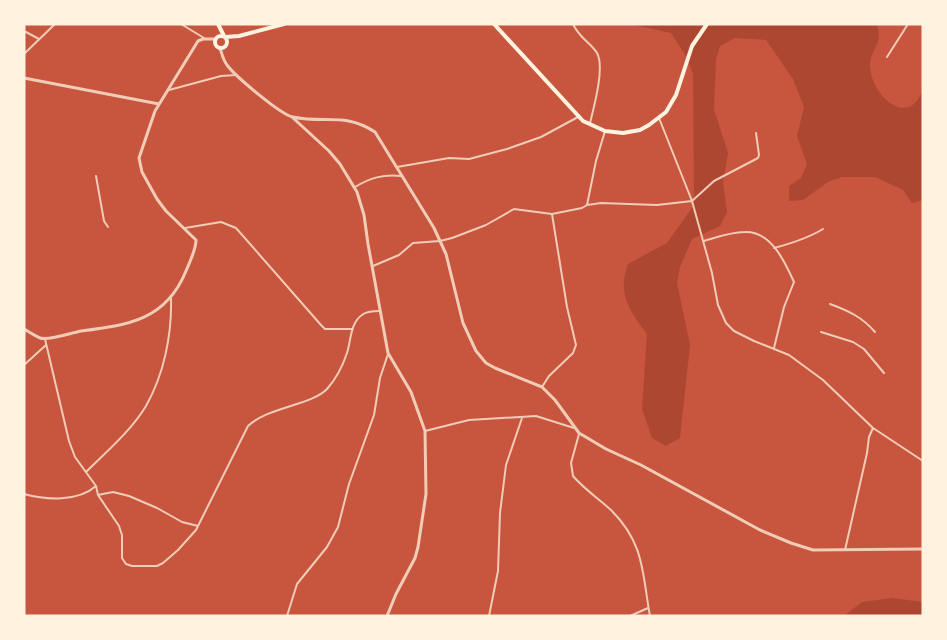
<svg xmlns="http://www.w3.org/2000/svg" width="947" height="640" font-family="Quicksand,sans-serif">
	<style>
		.green { fill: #ae4732 }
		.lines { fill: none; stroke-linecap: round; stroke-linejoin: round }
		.minor { stroke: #f1ccb7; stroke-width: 2 }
		.tertiary { stroke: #f1ccb7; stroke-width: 3 }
		.trunk { stroke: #fff3e0; stroke-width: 4 }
	</style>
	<rect width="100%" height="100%" fill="#c8553d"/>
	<!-- green -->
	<path class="green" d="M631,24H876C885,41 871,49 870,63C869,81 884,106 903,108C914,108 918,99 923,91V200L912,203L903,190L875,177H842L828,182L803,200L789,201V186L801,178L807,164L797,136L804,107L793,79L766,40L735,38L720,46L716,60L714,109L728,153L723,182L727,212L720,226L692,239L680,267L677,283L690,345L680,438L666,446L652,438L642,409L647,334C629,310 617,294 628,264L667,243L694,205L693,74L687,58L671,33Z
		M892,598L923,602V616H844L862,602Z"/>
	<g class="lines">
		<!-- minor -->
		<path class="minor" d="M181,24L204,38
			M573,24C580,39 590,42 597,53C605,67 594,107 590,123
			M24,31L39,39
			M24,54L55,24
			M887,57L908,24
			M169,90L221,76L236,75
			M659,118L692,201L712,273L718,305L726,323L734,331L754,341L789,355L823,380L873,428L923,461
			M397,167L449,158L469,159L507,149L541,137L578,117
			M96,176L104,221L108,227
			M355,187C370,178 383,174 401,176
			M587,205L601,203L657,205L692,201L714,181L758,158L759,155L756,133
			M185,228L221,222L236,228L321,325L325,329H353
			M704,241C717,237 731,232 745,232C771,231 785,262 794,282L784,307L774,348
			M774,248C789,244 810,237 823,229
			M373,266L399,255L413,243L440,241L452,238L486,225L514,209L552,214L582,208L587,205L596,161L605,131
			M830,304C849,311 862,317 875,332
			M821,332L853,342L864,349L884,373
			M45,339L69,441L75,457L96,486L98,495L119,526L122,535V558L126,564L132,566H157L163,563L178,550L196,530L248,426C268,407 312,405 327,389C335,380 343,365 347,353C351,341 350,323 362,315C366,311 374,311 380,311
			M24,365L46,345
			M542,387L549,376L573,353L576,345L567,307L552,214
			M425,431L469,420L536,416L574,428
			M579,434L571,463L573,476C584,489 599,499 611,510C645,544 642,573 650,616
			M86,472C106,452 131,431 146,406C164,374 172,335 171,298
			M24,494C46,500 78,502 96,486
			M98,495L113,492L129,496L157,508L182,522L198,526
			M845,550L867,453L869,437L873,428
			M287,616L297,584L327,547L338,527L349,484L374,415L380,378L388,354
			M489,616L498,571L500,513L506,465L522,418
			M630,616L648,608"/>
		<!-- tertiary -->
		<path class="tertiary" d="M220,48C222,54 223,60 227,65C235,76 281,115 293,117C325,124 344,112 375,132L434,228L446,254L463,323L476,351L486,363L495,368L542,387L555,400L579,433L606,449L641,465L760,530L791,543L813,550L923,549
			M24,78L159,104
			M292,117L329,151L340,164L357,192L364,215L368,244L388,353L411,392L425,431L426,494L418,547L415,558L396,594L387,616
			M24,329C29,332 35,336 40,338C48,341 71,333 81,331C129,325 166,320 186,271C190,261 196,250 196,240L166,211L157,199L142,172L139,158L155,111L198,41L203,39H215"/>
		<!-- trunk -->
		<path class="trunk" d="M218,24L224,36
			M494,24L583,121L605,131L623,133L640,130L649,125L666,112L676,95L692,46L707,24
			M215 42a6 6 0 1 1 12 0a6 6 0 1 1-12 0Z
			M225,37L239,36L284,24"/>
	</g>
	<!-- border -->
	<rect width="947" height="640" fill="none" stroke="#fff3e0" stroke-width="51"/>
</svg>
